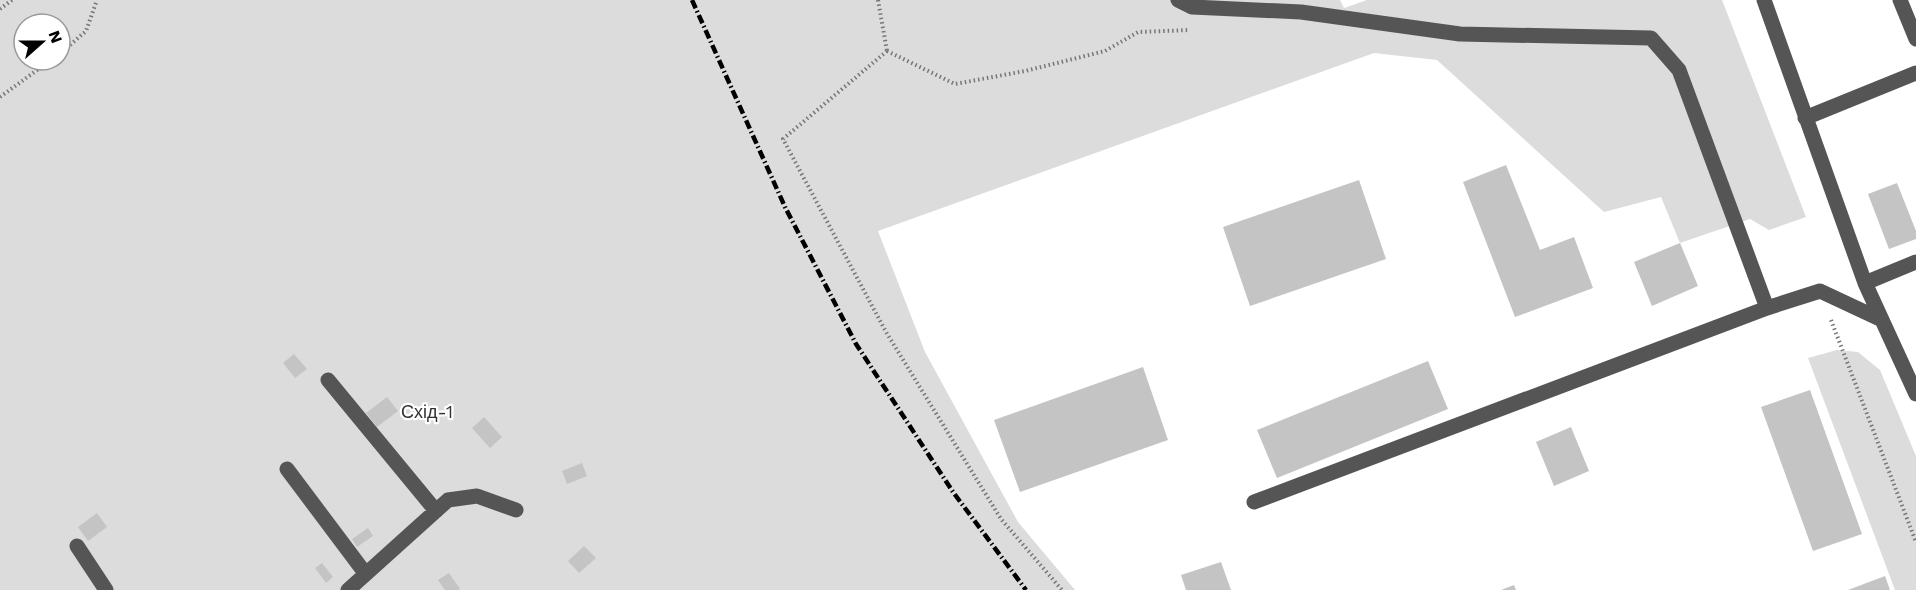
<svg xmlns="http://www.w3.org/2000/svg" width="1916" height="590" font-family="'Work Sans',sans-serif">
	<style>
		.green { fill: #dcdcdc; fill-rule: evenodd }
		.building { fill: #c4c4c4 }
		.lines { fill: none; stroke-linecap: round; stroke-linejoin: round }
		.path { stroke: #777; stroke-width: 4; stroke-dasharray: 1.5 3; stroke-linecap: butt }
		.minor { stroke: #555; stroke-width: 15 }
		.rail { stroke: #000; stroke-width: 4.5; stroke-dasharray: 9 3 1.5 3; stroke-linecap: butt }
		.labels { text-anchor: middle; dominant-baseline: central; stroke-width: 4.5; stroke-linejoin: round; paint-order: stroke }
		.park-label { font-size: 18px; fill: #333; stroke: #fff }
	</style>
	<rect width="100%" height="100%" fill="#fff"/>
	<!-- green -->
	<path class="green" d="M0,0H1340L1344,8L1367,0H1722L1806,217L1769,230L1750,219L1680,243L1661,197L1604,212L1437,60L1374,53L878,231L925,352L1018,522L1075,590H0ZM24,24H60V60H24Z
		M1837,350L1858,352L1880,370L1916,456V590H1895L1808,358Z"/>
	<!-- building -->
	<path class="building" d="M1506,165L1540,250L1574,237L1593,288L1515,317L1463,182Z
		M1359,180L1386,259L1250,306L1223,227Z
		M1897,183L1916,231V239L1889,249L1868,194Z
		M1680,243L1698,286L1652,306L1634,262Z
		M294,354L307,369L295,378L283,363Z
		M1428,361L1448,409L1277,478L1257,430Z
		M1143,367L1168,440L1020,492L994,420Z
		M1810,390L1862,534L1813,551L1761,407Z
		M387,397L398,411L377,427L366,413Z
		M484,417L502,437L490,448L472,428Z
		M1571,427L1589,471L1554,486L1536,442Z
		M582,463L587,476L567,484L562,471Z
		M97,513L107,527L88,541L78,527Z
		M368,528L373,536L357,547L352,539Z
		M584,546L596,558L579,573L568,561Z
		M1221,562L1231,590H1186L1181,575Z
		M322,563L333,577L326,583L315,568Z
		M449,573L460,589L458,590H445L438,580Z
		M1885,576L1890,590H1848Z
		M1514,585L1516,590H1501Z"/>
	<g class="lines">
		<!-- path -->
		<path class="path" d="M878,0L887,51
			M0,9L12,0
			M887,51L783,139L886,332L1001,519L1062,590
			M887,51L955,84L1025,71L1105,51L1138,32L1190,30
			M60,54L86,31L97,0
			M0,97L51,60
			M1831,320L1916,542"/>
		<!-- minor -->
		<path class="minor" d="M1178,0L1192,7L1301,12L1460,34L1651,38L1679,70L1767,308L1820,291L1882,320
			M1764,0L1865,283L1916,394
			M1900,0L1916,39
			M1805,118L1916,73
			M1865,283L1916,262
			M328,380L436,511
			M287,469L365,573
			M1254,502L1767,308
			M77,546L106,590
			M348,590L448,500L477,496L516,510"/>
		<!-- rail -->
		<path class="rail" d="M692,0L785,207L856,344L953,492L1026,590"/>
	</g>
	<g class="labels">
		<!-- park labels -->
		<g class="park-label">
			<text x="427" y="411">Схід-1</text>
		</g>
	</g>
	<!-- north arrow -->
	<g transform="translate(42 42) rotate(69)"><circle r="28" fill="#ffffff" stroke="#999999" stroke-width="1.5"/>
	<path d="M0-4.5L10 22L0 15L-10 22Z" fill="#000000"/>
	<text y="-9" font-size="16" font-weight="bold" text-anchor="middle" fill="#000000">N</text>
	</g>
</svg>
